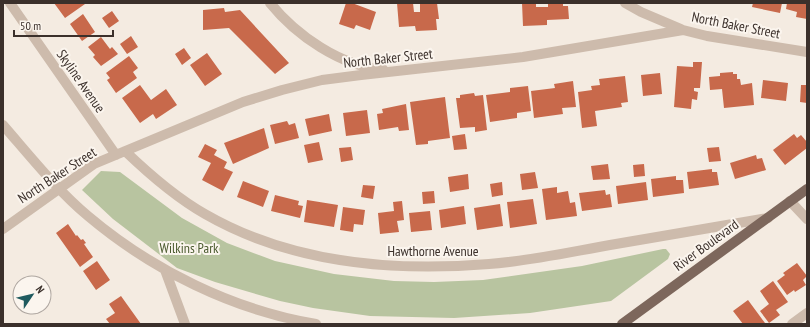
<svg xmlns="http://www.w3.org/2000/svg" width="810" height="327" font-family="'PT Sans Narrow',sans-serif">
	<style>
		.green { fill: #b8c4a0 }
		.building { fill: #c8694b }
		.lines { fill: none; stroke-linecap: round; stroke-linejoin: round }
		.minor { stroke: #cdbbac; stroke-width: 10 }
		.major { stroke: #7d675c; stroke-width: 10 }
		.labels { text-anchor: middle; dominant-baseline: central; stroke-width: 4; stroke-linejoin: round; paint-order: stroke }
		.street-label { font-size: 14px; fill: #3b302b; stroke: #fbf5ee }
		.park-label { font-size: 14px; fill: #4a5a2e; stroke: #fbf5ee }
	</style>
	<rect width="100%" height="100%" fill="#f4ebe1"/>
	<!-- green -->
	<path class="green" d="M101,171L120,172L182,218L227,243L275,261L334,274L394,281L434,282L483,280L582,266L663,249H666L670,254L668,259L611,301L530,313L454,318L370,316L313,308L280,301L215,282L177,268L113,219L82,190Z"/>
	<!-- building -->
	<path class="building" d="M54,3H85V4L65,18Z
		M346,3H352L376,12L370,30L356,25L354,29L339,24Z
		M397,3H413L414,12H420V3H437L439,19H436L437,30L416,31L415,26L399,27Z
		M522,3H536V7H548V3H563V6H568L569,19L547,20V25L523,26Z
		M753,3H782L780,13L752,7Z
		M787,3H807V19L796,17L797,12L786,9Z
		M224,8L225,12L240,10L289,63L275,74L229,28L203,30V10Z
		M112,11L119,21L109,28L102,18Z
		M83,14L95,32L82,41L70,24Z
		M131,36L138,47L127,54L120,44Z
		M101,37L110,49L112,47L118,54L101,66L93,57L95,55L88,47Z
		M184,48L191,58L182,65L175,54Z
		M207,53L222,74L205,86L190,65Z
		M129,56L138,68L133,72L137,78L116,93L107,80L110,78L106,73Z
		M693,62H702L700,88H694V91L698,92L697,100L692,99L691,109L674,107L677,66L693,67Z
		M733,72V74H737V79H740L741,85L752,83L754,105L724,108L722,89L710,90L709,77L720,76V73Z
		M660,73L662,94L643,96L641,75Z
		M625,76L628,102L621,103L622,107L595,111L597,126L582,128L578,92L592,90L591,86L600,85L599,79Z
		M763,80L788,83L786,101L761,98Z
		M573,81L576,107L562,108L563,114L534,118L531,91L555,88L554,84Z
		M140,85L151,100L166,89L177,105L156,119L153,114L140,123L122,98Z
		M801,85H807V103L800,102Z
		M528,86L531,111L517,113V118L490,122L486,95L510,92V88Z
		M474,93L475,96L483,95L487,130L475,132V127L460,128L456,98H460V95Z
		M445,97L450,138L428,141V144L416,145L410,102Z
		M406,104L409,130L399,131L398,127L379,130L377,114L383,113L382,109Z
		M367,110L370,133L346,136L343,113Z
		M329,114L332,131L309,136L305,119Z
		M287,121L289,125L295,123L299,138L275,144L270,125Z
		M264,128L269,148L233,164L224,143Z
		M465,134L467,149L454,150L452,136Z
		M794,134L797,138L801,135L807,142V148L785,165L773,150Z
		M319,142L323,160L308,163L304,145Z
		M205,144L217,150L214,155L227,162L224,168L233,172L223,191L202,180L211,163L198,157Z
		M351,147L353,160L341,162L339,148Z
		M719,147L721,161L709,162L707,148Z
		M756,155L757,159L762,158L766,170L735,179L730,163Z
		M608,164L610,179L593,180L591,166Z
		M644,164L645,176L634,177L633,165Z
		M712,169V172H717L719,185L689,189L687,172Z
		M535,172L538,188L522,190L520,174Z
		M468,174L469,189L450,192L448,177Z
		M676,176V180H683L684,193L653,197L651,179Z
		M243,181L269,191L263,207L237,197Z
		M502,182L503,195L492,197L490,184Z
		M646,182L648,200L618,204L616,186Z
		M363,185L375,186L373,199L361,197Z
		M557,187V193L568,191L570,203L575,202L577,216L546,220L542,189Z
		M605,190L606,195L610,194L612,207L582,211L579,193Z
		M434,191L435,203L423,204L422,192Z
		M275,195L299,201L298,205L303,206L300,218L271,211Z
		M533,199L537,224L510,228L507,202Z
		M307,200L338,205L334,227L304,222Z
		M402,201L404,220L397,221L399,232L380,234L378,213L394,211L393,202Z
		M500,204L503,226L477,230L474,208Z
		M464,206L466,224L441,228L439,210Z
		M343,207L365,210L363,225L354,224L353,232L340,230Z
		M430,211L432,230L411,232L409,213Z
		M68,224L76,236L77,235L81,240L83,239L86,243L84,244L93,257L80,267L56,233Z
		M97,261L110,280L96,290L83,271Z
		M797,263L807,276L803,280L806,285L795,292L794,290L787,295L777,281L785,275L783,273Z
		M773,281L788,302L776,310L780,315L769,323L760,311L769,304L760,291Z
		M121,296L141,324H110L106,319L115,313L109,304Z
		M748,300L765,323L763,324H743L733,311Z"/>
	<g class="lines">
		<!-- minor -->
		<path class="minor" d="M10,3L116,155
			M270,3C296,35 341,67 383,69
			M625,3L641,12L681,29
			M3,125C30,156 56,189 88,216C152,270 233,310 316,324
			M125,151C150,175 175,197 205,214C290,263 393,272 489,264C530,261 570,252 610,245C663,236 715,227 768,218
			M790,201L807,219
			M3,229L94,164L243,102L282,90L322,80L361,75L523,57L683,30L707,36L807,52
			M165,270L185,324
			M792,324L807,313"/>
		<!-- major -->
		<path class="major" d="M622,324L807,189"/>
	</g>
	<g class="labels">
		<!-- street labels -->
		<g class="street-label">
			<text transform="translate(736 25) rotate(11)">North Baker Street</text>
			<text transform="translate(388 58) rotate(-6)">North Baker Street</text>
			<text transform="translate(81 81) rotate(55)">Skyline Avenue</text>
			<text transform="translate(57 175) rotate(-33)">North Baker Street</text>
			<text transform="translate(706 245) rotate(-36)">River Boulevard</text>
			<text x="433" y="251">Hawthorne Avenue</text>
		</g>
		<!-- park labels -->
		<g class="park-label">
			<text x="189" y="248">Wilkins Park</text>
		</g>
	</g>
	<!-- border -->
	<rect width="810" height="327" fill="none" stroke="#3b302b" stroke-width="8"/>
	<!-- north arrow -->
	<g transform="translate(32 295) rotate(55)"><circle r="19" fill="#fbf5ee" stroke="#aea6a0"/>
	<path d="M0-3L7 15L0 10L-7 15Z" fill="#1f5a5e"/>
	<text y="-6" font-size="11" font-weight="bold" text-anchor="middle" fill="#3b302b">N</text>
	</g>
	<!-- scale -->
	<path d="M14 30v6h99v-6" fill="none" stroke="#3b302b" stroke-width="2"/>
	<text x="20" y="30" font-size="12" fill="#3b302b" stroke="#fbf5ee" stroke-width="3" paint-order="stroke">50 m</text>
</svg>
